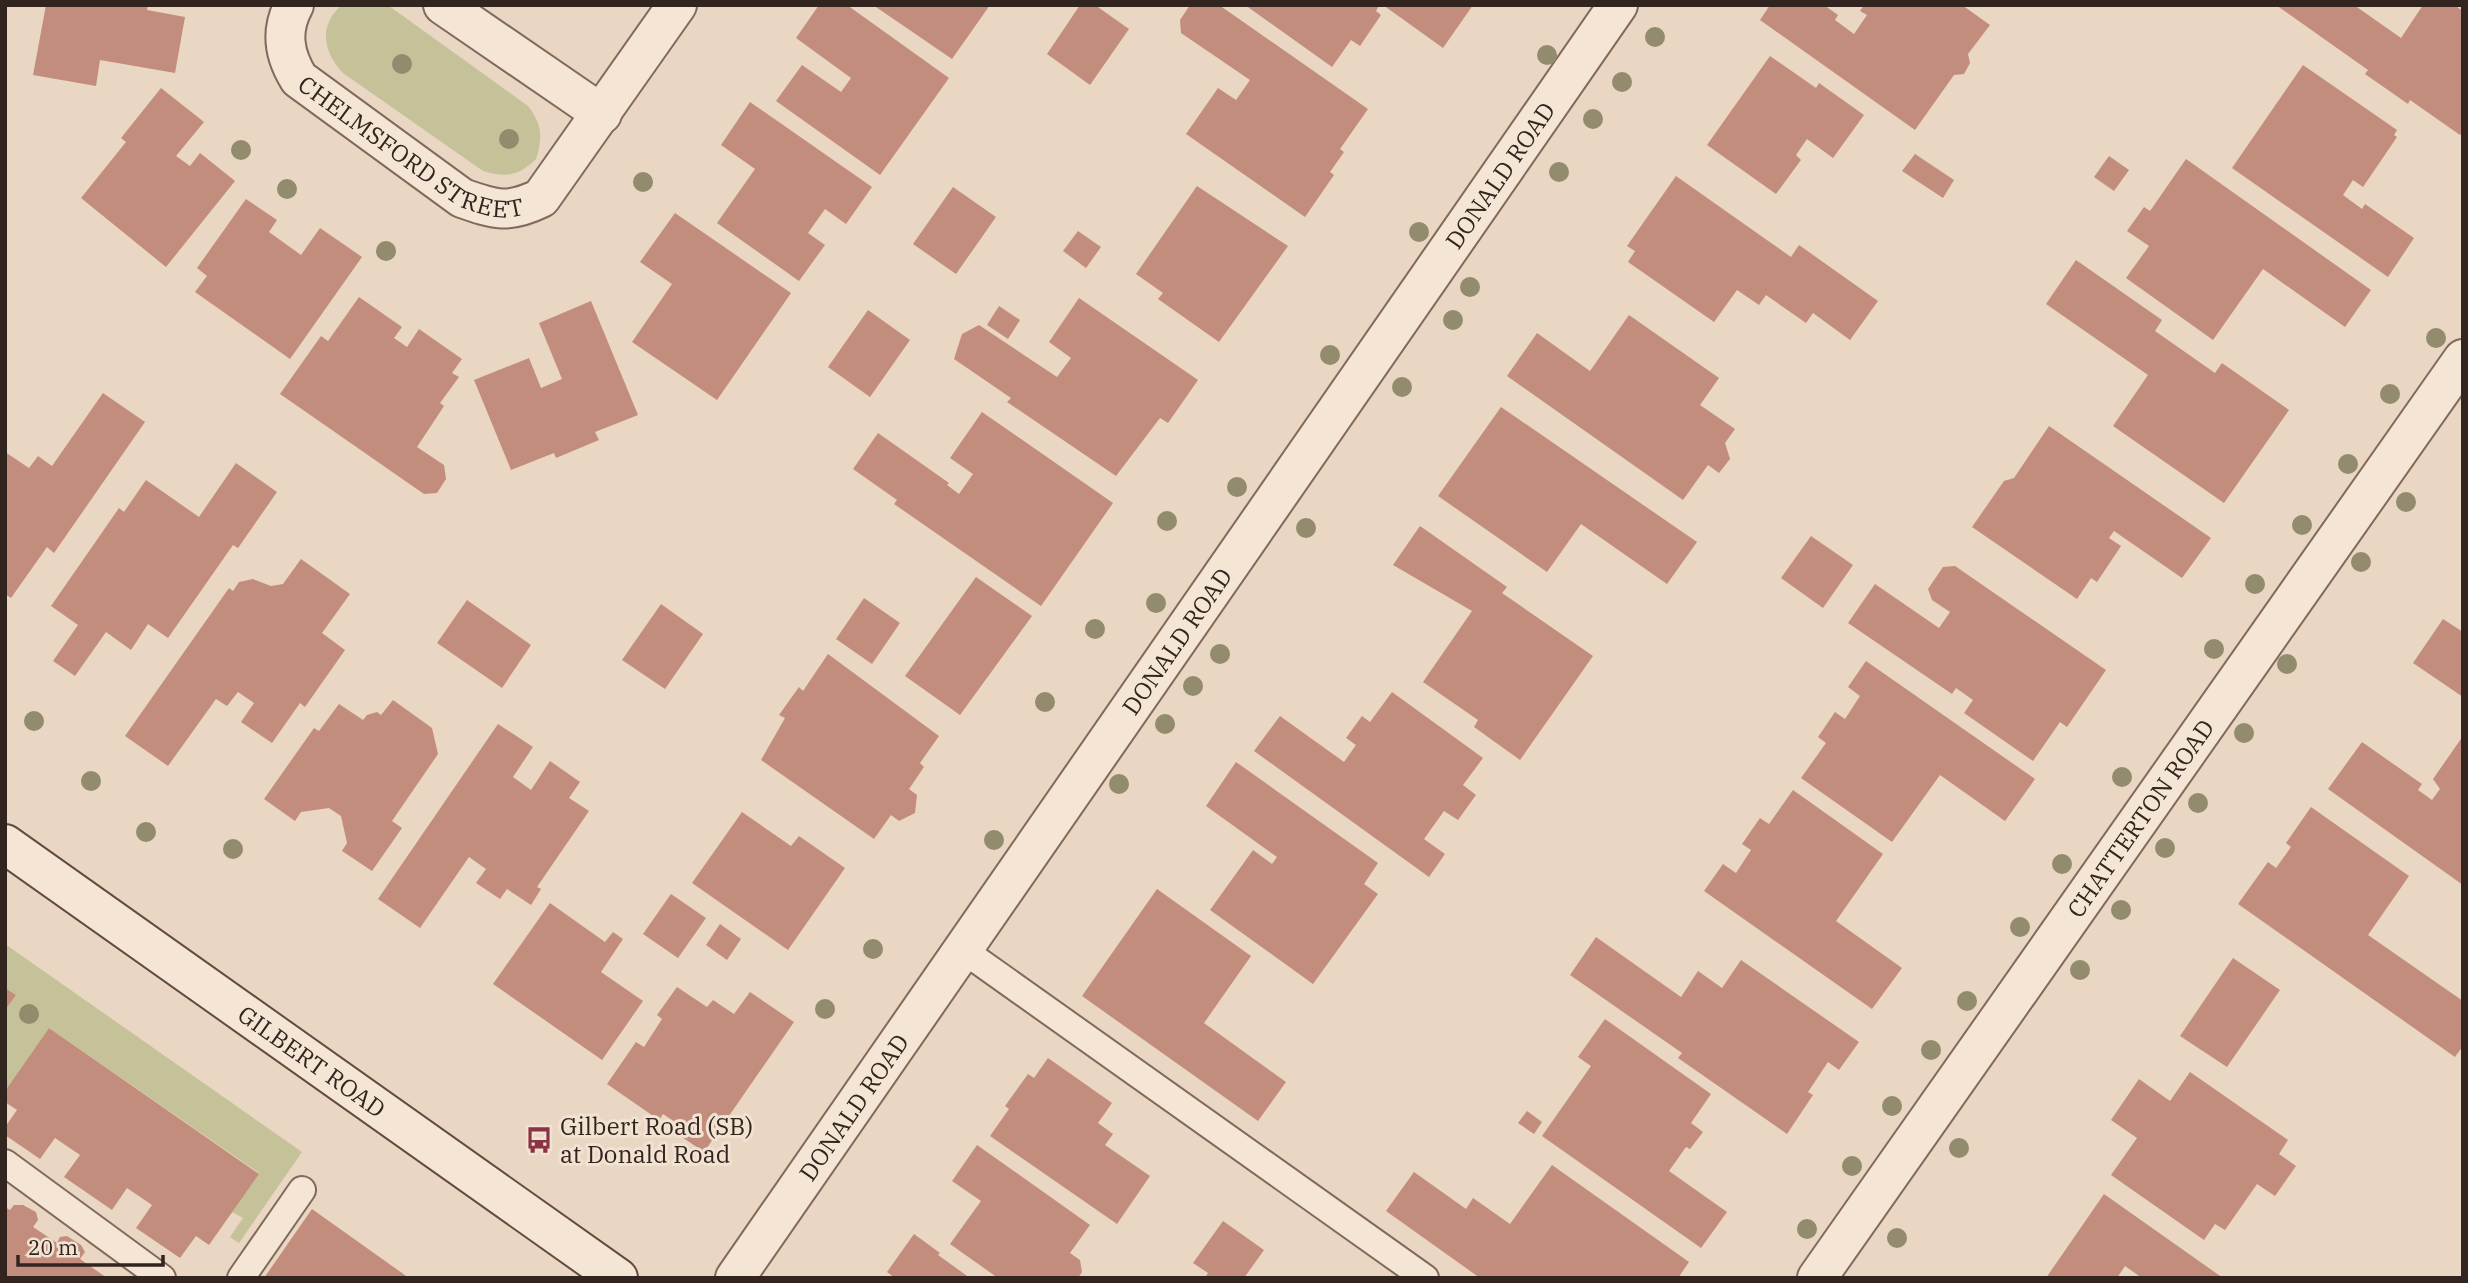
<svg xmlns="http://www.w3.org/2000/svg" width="2468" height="1283" font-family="'IBM Plex Serif',serif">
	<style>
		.green { fill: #c5c299 }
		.building { fill: #c38d7d }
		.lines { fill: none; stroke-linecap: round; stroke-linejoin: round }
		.lane-casing { stroke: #81695c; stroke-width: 30 }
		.street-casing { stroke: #81695c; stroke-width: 42 }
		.secondary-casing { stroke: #634a3f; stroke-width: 42 }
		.lane { stroke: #f4e5d5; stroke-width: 26 }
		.street { stroke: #f4e5d5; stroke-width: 38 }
		.secondary { stroke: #f4e5d5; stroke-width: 38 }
		.tree { fill: #928b6d }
		.labels { text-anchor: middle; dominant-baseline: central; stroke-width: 6; stroke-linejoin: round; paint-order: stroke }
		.street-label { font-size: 24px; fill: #32241e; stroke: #f1e2d2 }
		.poi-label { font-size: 24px; fill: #32241e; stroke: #f1e2d2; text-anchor: start }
	</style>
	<rect width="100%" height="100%" fill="#e9d6c3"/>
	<!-- green -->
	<path class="green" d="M342,5L389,6L528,106C542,124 543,138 536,159C519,176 505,178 483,171L343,73C323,52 318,25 342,5Z
		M5,944L302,1152L239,1243L230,1237L243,1218L232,1212L259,1173L49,1028L5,1091V1010L16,995L5,988Z"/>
	<!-- building -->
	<path class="building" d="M46,5H148L147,10L185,17L175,73L100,60L96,86L33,75Z
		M819,5H847L949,78L880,175L776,101L802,65L841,92L851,78L796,38Z
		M873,5H990L952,59Z
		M1080,5H1095L1129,29L1090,85L1047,54Z
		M1190,5H1219L1368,109L1340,149L1344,152L1330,172L1334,175L1305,217L1186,134L1218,88L1236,100L1250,80L1181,33L1180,20Z
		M1245,5H1379L1376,11L1381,15L1360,46L1351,40L1332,67Z
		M1383,5H1473L1443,48Z
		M1770,5H1824L1838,15L1835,20L1854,34L1867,15L1860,11L1864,5H1962L1990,25L1968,54L1970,63L1964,74L1954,75L1915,130L1760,20Z
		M2276,5H2354L2401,38L2423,5H2454L2463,11V131L2460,135L2410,100L2408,104L2365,74L2368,70Z
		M1770,56L1816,88L1819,83L1864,115L1833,158L1807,139L1796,155L1801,160L1776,194L1707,145Z
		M2303,65L2397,130L2394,135L2397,137L2363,187L2353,180L2343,195L2362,209L2365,204L2414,238L2388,277L2232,168Z
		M161,88L204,122L176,156L190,166L200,153L235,181L166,267L81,198L126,142L121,138Z
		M750,102L872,187L846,224L825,209L808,233L825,245L799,281L717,223L755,169L721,145Z
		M1915,154L1954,180L1943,198L1902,171Z
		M2109,156L2129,170L2114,191L2094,177Z
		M2186,159L2371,290L2345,327L2263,269L2213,340L2126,278L2149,246L2127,231L2144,207L2150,211Z
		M1676,176L1791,257L1799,245L1878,301L1850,340L1813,313L1806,323L1766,295L1759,305L1737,290L1714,322L1628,262L1635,251L1627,246Z
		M1197,186L1288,246L1219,342L1158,299L1163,293L1136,274Z
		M953,187L996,217L956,274L913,244Z
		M246,199L277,220L269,232L301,255L320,228L362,257L290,359L195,292L207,276L197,268Z
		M675,213L791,293L717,400L632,342L672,284L640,262Z
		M1078,231L1101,247L1086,268L1063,251Z
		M2076,260L2162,320L2155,331L2215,373L2222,363L2289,410L2224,503L2113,426L2148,375L2046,304Z
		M359,297L402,327L394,338L407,347L419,329L462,359L452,373L459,377L440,403L444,406L417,447L444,465L446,479L437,493L424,494L280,394L321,336L328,341Z
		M1079,298L1198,380L1168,423L1160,418L1116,476L1007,402L1011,398L954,359L962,334L979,325L1057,377L1071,358L1049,342Z
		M591,301L638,415L595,432L599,440L556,458L554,453L511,470L474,380L529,358L541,388L562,379L539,323Z
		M999,306L1020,320L1008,339L987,325Z
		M868,310L910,340L870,397L828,367Z
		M1629,315L1719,378L1700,405L1735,429L1725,443L1730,459L1719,473L1708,465L1683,500L1507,376L1537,333L1590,371Z
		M103,393L145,422L54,553L47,547L11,598L5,594V452L29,468L38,456L52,466Z
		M1501,407L1697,542L1667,584L1581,524L1547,572L1438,496Z
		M982,412L1113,503L1041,606L894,504L897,500L853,469L878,433L949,483L947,485L959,494L973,474L950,458Z
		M2049,426L2211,538L2182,578L2114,531L2109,538L2121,546L2097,582L2091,578L2077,599L1972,527L2004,481L2014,478Z
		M236,463L277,492L238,548L233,545L168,638L148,624L131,650L106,632L75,676L53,661L78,625L51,606L119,508L124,512L146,480L199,517Z
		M1420,526L1507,587L1502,593L1593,656L1520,760L1474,727L1478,720L1423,682L1472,611L1393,565Z
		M1811,536L1853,565L1823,608L1781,578Z
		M301,559L350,594L322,633L345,650L305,707L300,703L272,743L241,722L254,703L238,692L227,706L216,699L168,766L125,736L229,588L233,591L239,582L253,579L271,586L283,584Z
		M1955,566L2106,670L2067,727L2060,722L2033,761L1964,713L1973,700L1956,688L1952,694L1848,623L1875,584L1939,628L1950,612L1932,600L1928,589L1943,567Z
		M976,577L1032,616L960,715L905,676Z
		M864,598L900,623L872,664L836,639Z
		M467,600L531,645L502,688L437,643Z
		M661,604L703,634L665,689L622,660Z
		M2443,619L2463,632V697L2413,663Z
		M828,654L939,736L920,763L924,767L909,789L917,795L915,813L899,821L891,815L874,839L761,760L785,718L779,715L799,687L803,691Z
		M1866,661L2035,779L2005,821L1940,775L1892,842L1801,778L1826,743L1818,737L1835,712L1845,719L1860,696L1848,687Z
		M1392,692L1483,758L1463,785L1476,795L1458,820L1444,811L1424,839L1445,854L1429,877L1254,751L1280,716L1344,762L1356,745L1346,738L1362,716L1370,722Z
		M393,700L432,728L438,754L392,821L402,828L372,871L342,851L347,843L341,816L329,808L301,812L295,821L264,799L314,728L319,731L339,704L363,720L367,715L377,712L381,715Z
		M498,724L533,747L513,777L531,790L550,761L580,782L569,798L589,811L537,887L541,889L531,905L507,889L500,899L476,883L486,869L469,857L420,928L378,899Z
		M2463,736V885L2328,789L2362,742L2422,784L2418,790L2432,800L2440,789L2433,779Z
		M1236,762L1378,863L1364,884L1378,894L1313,984L1210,910L1253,850L1272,864L1277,857L1206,806Z
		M1793,790L1883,854L1836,921L1902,968L1872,1009L1704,891L1723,864L1736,873L1751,850L1742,844L1760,818L1769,824Z
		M2311,807L2409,876L2368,935L2463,1001V1046L2455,1057L2238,904L2268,862L2276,868L2291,847L2286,843Z
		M742,812L791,846L799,836L845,868L788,950L692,883Z
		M1157,889L1251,956L1204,1023L1286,1082L1258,1121L1082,996Z
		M671,894L706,918L678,958L643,934Z
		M550,903L605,942L613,932L623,939L601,972L643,1001L602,1060L493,984Z
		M720,924L741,939L727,960L706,945Z
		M1596,937L1681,997L1698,971L1722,988L1741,960L1859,1042L1839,1070L1828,1062L1808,1092L1813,1095L1787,1134L1678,1058L1682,1053L1570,975Z
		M2233,958L2280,990L2227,1067L2180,1036Z
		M677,987L707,1007L713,1000L734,1014L750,992L794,1022L704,1152L676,1133L681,1126L663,1114L659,1120L607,1084L636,1042L644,1047L662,1019L657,1015Z
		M5,988L16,995L5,1010Z
		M1605,1019L1711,1094L1691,1123L1703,1132L1690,1149L1686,1147L1669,1171L1727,1212L1701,1248L1542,1136L1591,1066L1578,1057Z
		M49,1028L259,1174L209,1245L196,1236L180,1258L136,1228L152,1205L127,1188L112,1210L64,1177L80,1155L55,1138L40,1159L5,1135V1127L17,1110L5,1102V1091Z
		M1048,1058L1112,1103L1098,1123L1113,1134L1105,1145L1150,1176L1117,1224L990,1136L1009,1109L1005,1106L1028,1074L1034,1078Z
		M2190,1072L2288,1140L2279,1154L2296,1166L2275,1196L2257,1184L2225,1230L2215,1224L2204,1240L2111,1175L2137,1138L2111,1120L2139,1079L2170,1101Z
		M1527,1111L1542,1122L1534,1134L1518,1123Z
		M977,1145L1090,1225L1070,1253L1080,1260L1082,1272L1078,1278H998L950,1244L981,1201L952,1181Z
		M1552,1165L1689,1262L1678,1278H1480L1386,1211L1414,1172L1466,1209L1473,1198L1510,1224Z
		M2104,1194L2223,1278H2142L2125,1266L2117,1278H2046Z
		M14,1205H23L36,1212L38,1220L33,1227L57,1243L60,1237L67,1236L81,1245L85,1252L80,1259L107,1278H5V1207L10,1210Z
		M312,1209L409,1278H264Z
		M1223,1221L1264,1250L1244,1278H1205L1208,1273L1193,1263Z
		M914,1234L940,1253L938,1255L970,1278H895L887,1272Z"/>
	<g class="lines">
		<defs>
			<path id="lane" d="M963,950L1425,1278
				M5,1163L162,1278
				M241,1278L302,1190"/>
			<g id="street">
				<path id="s1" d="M294,5C280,31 284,55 299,79L462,198C496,210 508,214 541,198L677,5"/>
				<path d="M443,5L602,114"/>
				<path id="s2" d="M735,1278L1618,5"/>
				<path id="s3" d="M1817,1278L2463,359"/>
			</g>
			<g id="secondary">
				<path id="s4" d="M5,844L618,1278"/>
			</g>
		</defs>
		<!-- lane casing -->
		<use href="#lane" class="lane-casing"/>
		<!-- street casing -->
		<use href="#street" class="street-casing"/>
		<!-- secondary casing -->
		<use href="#secondary" class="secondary-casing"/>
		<!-- lane -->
		<use href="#lane" class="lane"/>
		<!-- street -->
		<use href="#street" class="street"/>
		<!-- secondary -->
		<use href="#secondary" class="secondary"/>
	</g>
	<!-- trees -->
	<g class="tree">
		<circle cx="1655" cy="37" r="10"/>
		<circle cx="1547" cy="55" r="10"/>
		<circle cx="402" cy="64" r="10"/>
		<circle cx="1622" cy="82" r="10"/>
		<circle cx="1593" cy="119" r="10"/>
		<circle cx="509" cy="139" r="10"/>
		<circle cx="241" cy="150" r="10"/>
		<circle cx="1559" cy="172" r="10"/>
		<circle cx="643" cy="182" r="10"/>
		<circle cx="287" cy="189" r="10"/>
		<circle cx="1419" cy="232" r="10"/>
		<circle cx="386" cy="251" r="10"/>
		<circle cx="1470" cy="287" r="10"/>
		<circle cx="1453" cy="320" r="10"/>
		<circle cx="2436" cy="338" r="10"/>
		<circle cx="1330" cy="355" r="10"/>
		<circle cx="1402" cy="387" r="10"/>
		<circle cx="2390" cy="394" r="10"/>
		<circle cx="2348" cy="464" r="10"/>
		<circle cx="1237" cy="487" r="10"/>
		<circle cx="2406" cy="502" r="10"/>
		<circle cx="1167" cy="521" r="10"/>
		<circle cx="2302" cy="525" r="10"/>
		<circle cx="1306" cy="528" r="10"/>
		<circle cx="2361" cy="562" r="10"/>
		<circle cx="2255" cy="584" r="10"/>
		<circle cx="1156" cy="603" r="10"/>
		<circle cx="1095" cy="629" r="10"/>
		<circle cx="2214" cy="649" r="10"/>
		<circle cx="1220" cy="654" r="10"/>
		<circle cx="2287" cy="664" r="10"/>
		<circle cx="1193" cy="686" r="10"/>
		<circle cx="1045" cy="702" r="10"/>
		<circle cx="34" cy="721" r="10"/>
		<circle cx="1165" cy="724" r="10"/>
		<circle cx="2244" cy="733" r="10"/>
		<circle cx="2122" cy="777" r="10"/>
		<circle cx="91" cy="781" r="10"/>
		<circle cx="1119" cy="784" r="10"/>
		<circle cx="2198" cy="803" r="10"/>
		<circle cx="146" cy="832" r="10"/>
		<circle cx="994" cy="840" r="10"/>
		<circle cx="2165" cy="848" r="10"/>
		<circle cx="233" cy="849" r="10"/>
		<circle cx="2062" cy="864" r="10"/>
		<circle cx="2121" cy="910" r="10"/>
		<circle cx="2020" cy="927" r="10"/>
		<circle cx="873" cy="949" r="10"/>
		<circle cx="2080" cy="970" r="10"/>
		<circle cx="1967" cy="1001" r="10"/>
		<circle cx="825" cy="1009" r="10"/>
		<circle cx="29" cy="1014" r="10"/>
		<circle cx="1931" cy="1050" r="10"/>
		<circle cx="1892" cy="1106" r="10"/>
		<circle cx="588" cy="1127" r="10"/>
		<circle cx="1959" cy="1148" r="10"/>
		<circle cx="1852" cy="1166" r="10"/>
		<circle cx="1807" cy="1229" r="10"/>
		<circle cx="1897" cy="1238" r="10"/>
	</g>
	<!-- icons -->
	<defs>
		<symbol id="bus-bare" viewBox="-9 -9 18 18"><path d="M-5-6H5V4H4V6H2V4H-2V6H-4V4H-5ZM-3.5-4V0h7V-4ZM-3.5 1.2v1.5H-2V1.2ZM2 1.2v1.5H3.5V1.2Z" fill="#893344" stroke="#f1e2d2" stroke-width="2.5" paint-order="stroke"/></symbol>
	</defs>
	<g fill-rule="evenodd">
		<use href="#bus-bare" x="520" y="1121" width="38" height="38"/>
	</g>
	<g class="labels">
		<!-- street labels -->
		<g class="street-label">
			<text stroke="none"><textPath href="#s1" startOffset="212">CHELMSFORD STREET</textPath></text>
			<text stroke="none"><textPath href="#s2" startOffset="1342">DONALD ROAD</textPath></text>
			<text stroke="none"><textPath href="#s2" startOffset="775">DONALD ROAD</textPath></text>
			<text stroke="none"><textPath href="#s3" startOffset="562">CHATTERTON ROAD</textPath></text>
			<text stroke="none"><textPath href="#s4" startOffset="376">GILBERT ROAD</textPath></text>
			<text stroke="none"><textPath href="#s2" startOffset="208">DONALD ROAD</textPath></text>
		</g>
		<!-- poi labels -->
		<g class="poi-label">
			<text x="560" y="1126">Gilbert Road (SB)<tspan x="560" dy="28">at Donald Road</tspan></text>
		</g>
	</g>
	<!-- border -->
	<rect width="2468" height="1283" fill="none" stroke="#32241e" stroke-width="14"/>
	<!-- scale -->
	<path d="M18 1255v10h145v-10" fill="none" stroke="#32241e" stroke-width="3.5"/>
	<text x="28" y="1255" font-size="21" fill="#32241e" stroke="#f1e2d2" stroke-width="5" paint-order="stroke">20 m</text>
</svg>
